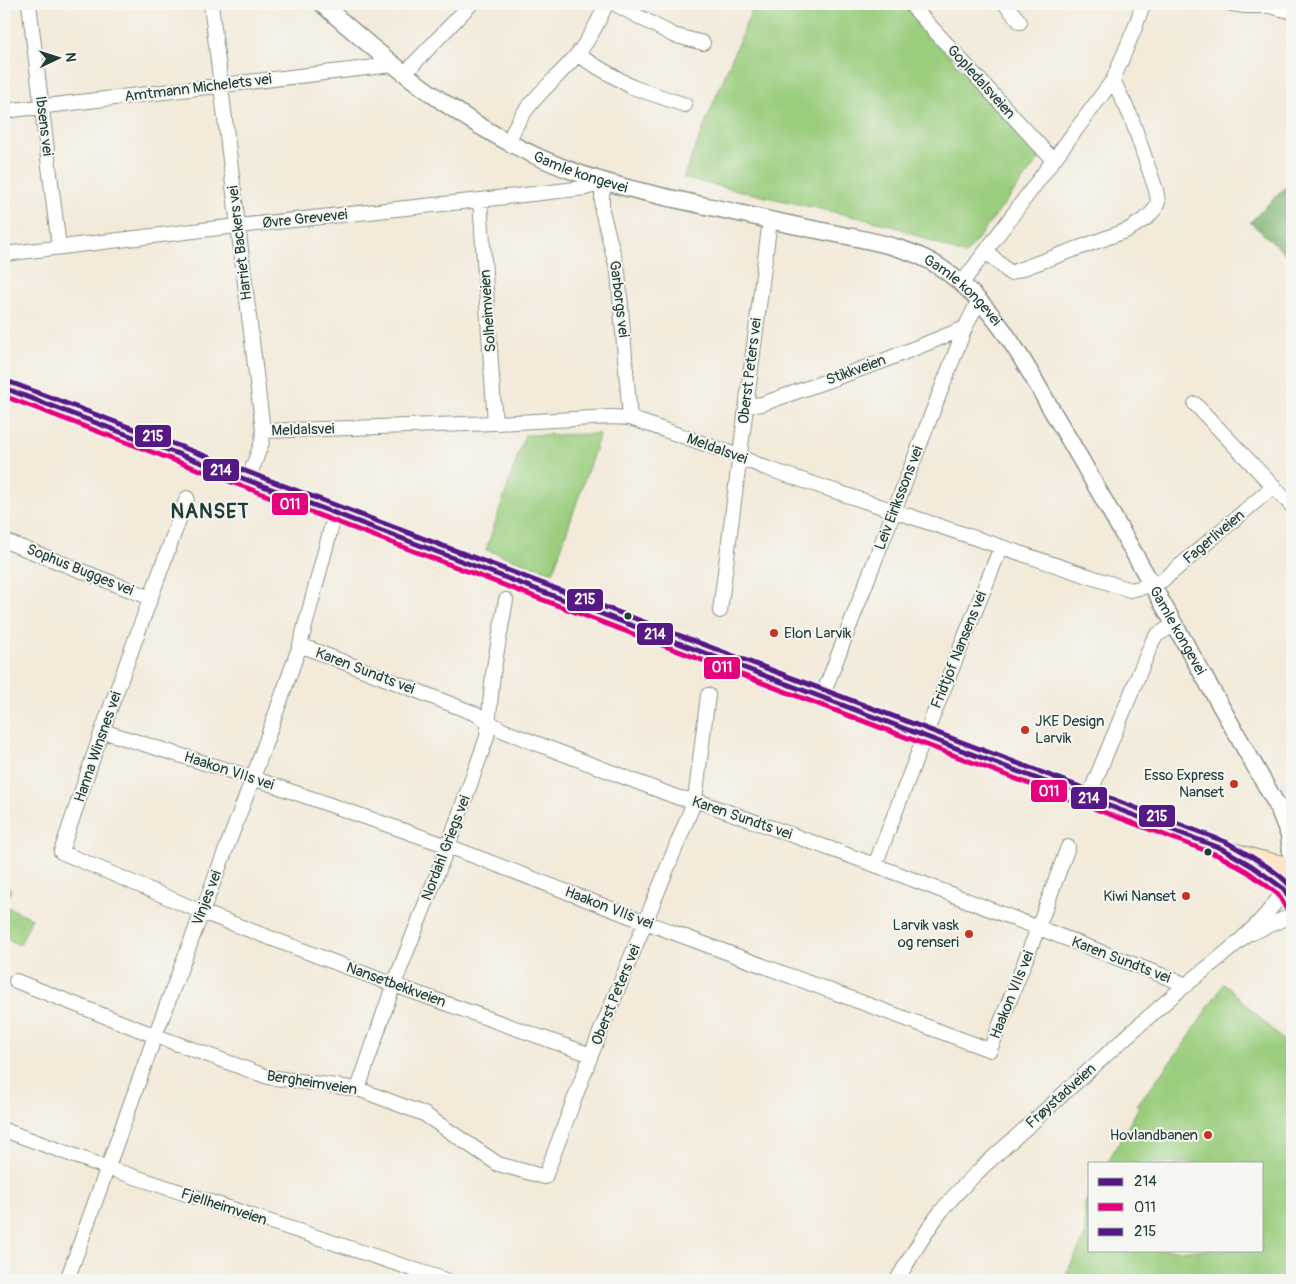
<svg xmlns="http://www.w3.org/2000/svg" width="1296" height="1284" font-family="Pangolin,sans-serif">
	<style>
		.green { fill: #9acd7d; stroke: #5c8558 }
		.forest { fill: #7bb06c; stroke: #4d7650 }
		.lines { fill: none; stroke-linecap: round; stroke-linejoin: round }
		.minor-casing { stroke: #899486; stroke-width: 16 }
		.tertiary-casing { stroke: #899486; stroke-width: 19 }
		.secondary-casing { stroke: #899486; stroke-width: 21 }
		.minor { stroke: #fff; stroke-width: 14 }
		.tertiary { stroke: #fff; stroke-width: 16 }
		.secondary { stroke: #fee5c5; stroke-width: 19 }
		.bus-1-casing { stroke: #f6f6f2; stroke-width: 9 }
		.bus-2-casing { stroke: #f6f6f2; stroke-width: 9 }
		.bus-3-casing { stroke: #f6f6f2; stroke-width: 9 }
		.bus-1 { stroke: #561885; stroke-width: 5 }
		.bus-2 { stroke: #e5007d; stroke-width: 5 }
		.bus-3 { stroke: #561885; stroke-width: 5 }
		.bus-dot { fill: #1f3d34; stroke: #f6f6f2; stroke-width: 2 }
		.poi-dot { fill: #c8321e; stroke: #f6f6f2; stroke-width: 2 }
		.labels { text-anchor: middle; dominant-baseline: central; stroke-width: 4; stroke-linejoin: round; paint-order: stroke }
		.street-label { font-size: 15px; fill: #1f3d34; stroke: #f6f6f2 }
		.poi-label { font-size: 15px; fill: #1f3d34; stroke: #f6f6f2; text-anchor: end }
		.district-label { font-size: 20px; font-weight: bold; letter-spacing: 1px; fill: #1f3d34; stroke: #f6f6f2 }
		.line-badge { stroke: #f6f6f2; stroke-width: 2 }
		.badge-label { font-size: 14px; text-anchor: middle; font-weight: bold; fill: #fff }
	</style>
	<rect width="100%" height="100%" fill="#f6f6f2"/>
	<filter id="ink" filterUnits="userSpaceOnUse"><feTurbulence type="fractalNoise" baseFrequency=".02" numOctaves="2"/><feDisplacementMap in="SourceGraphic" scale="10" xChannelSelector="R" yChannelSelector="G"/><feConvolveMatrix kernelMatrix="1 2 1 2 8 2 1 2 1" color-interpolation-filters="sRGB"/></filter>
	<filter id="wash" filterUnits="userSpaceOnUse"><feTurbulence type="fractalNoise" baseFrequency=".0096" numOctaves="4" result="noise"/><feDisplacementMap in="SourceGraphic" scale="20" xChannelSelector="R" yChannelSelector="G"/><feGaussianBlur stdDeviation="1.12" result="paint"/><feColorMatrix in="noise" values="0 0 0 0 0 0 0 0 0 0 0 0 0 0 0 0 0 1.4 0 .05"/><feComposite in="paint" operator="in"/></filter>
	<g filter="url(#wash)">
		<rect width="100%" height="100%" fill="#f3ead9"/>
		<!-- green -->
		<path class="green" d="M754,4H903L1040,158L965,255L891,225L683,178Z
			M600,434L553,572L486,550L525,435Z
			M4,887L11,889L5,906L32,918L20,945L4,938Z
			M1224,983L1292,1049V1280H1063L1085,1236V1203L1090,1194V1250H1262V1163H1107L1139,1107L1137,1105L1187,1040Z"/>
		<!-- forest -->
		<path class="forest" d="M1292,181V260L1250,222Z"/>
	</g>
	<g filter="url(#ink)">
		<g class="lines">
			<defs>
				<path id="minor" d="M29,4L59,247
					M211,4L263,431L262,442L248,480
					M615,4L673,35L703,43
					M910,4L1053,160
					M1005,4L1020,22
					M1232,4L1245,6H1269L1290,11L1292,13
					M577,55L632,87L685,105
					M404,74L471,4
					M4,111L392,65
					M509,143C519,107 551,85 575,57C588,42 598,23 606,4
					M606,182L602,194V211L618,272L630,418
					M480,200L495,423
					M986,251L1010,273L1128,230L1148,217L1155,209L1158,202L1156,190L1131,117L1113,80
					M4,254L210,229L480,200L585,188L606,182
					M962,283L1113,80L1136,25L1143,4
					M1195,404L1292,506
					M746,406L762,404L878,363L965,328
					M263,431L495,423L612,417L630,418L725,451L766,468L1130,590L1153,585L1163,580L1274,486
					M187,498L102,731L61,852L202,912L394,985L591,1055
					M10,543L151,598
					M720,611L770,220
					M300,645L476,714L504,731L679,798L695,800L875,865L1187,985
					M822,697L965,328L979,300
					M102,731L253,778L448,846L645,922L990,1050L1038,928L1068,847
					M1088,798L1153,640L1157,635L1175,624
					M875,865L920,748L1001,547
					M1252,933L1292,915
					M16,981L148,1033L268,1077L358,1089L424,1114L498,1164L545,1177L591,1055L695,800L708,695
					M358,1089L391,992L448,846L487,737L493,673L506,600
					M4,1130L108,1168L446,1280
					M67,1280L155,1036L253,778L300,645L335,513
					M897,1280C911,1256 925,1232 942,1210C970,1176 1005,1147 1037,1118C1083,1076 1128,1034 1175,994C1214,961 1257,933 1284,890"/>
				<g id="tertiary">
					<path id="s1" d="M322,4C400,73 481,140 581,174C633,192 689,202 743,214C777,222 812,229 847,236C876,242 909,248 935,264C987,296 1018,350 1047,402C1064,431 1081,459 1097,488C1158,594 1217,701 1278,807L1289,835L1292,861"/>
				</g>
				<path id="secondary" d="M4,388L1174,831C1212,845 1251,861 1292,867
					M1243,861L1284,889"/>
			</defs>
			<!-- minor casing -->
			<use href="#minor" class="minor-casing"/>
			<!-- tertiary casing -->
			<use href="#tertiary" class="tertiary-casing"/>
			<!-- secondary casing -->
			<use href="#secondary" class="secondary-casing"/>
			<!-- minor -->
			<use href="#minor" class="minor"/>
			<!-- tertiary -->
			<use href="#tertiary" class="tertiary"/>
			<!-- secondary -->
			<use href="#secondary" class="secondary"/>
			<defs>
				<path id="bus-1" d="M4,388L1223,849L1252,866L1284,889L1292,903"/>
				<path id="bus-2" d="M4,396L1220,856L1248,872L1278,894L1286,908"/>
				<path id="bus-3" d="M7,381L1226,842C1240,850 1288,876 1292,890"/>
			</defs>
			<!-- bus-1 casing -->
			<use href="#bus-1" class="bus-1-casing"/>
			<!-- bus-2 casing -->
			<use href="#bus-2" class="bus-2-casing"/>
			<!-- bus-3 casing -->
			<use href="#bus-3" class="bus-3-casing"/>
			<!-- bus-1 -->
			<use href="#bus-1" class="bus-1"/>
			<!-- bus-2 -->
			<use href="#bus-2" class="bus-2"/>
			<!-- bus-3 -->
			<use href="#bus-3" class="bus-3"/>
		</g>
	</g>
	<!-- markers -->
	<g class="bus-dot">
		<circle cx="628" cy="616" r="4.5"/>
		<circle cx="1208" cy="852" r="4.5"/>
	</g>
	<g class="poi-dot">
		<circle cx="774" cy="633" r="5"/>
		<circle cx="1025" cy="730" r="5"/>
		<circle cx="1234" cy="784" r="5"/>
		<circle cx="1186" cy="896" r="5"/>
		<circle cx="969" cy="934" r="5"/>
		<circle cx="1208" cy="1135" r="5"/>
	</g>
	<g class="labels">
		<!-- street labels -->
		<g class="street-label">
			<text transform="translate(981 82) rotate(48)">Gopledalsveien</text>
			<text transform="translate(198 88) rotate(-7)">Amtmann Michelets vei</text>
			<text transform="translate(44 126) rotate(83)">Ibsens vei</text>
			<text stroke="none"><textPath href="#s1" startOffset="311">Gamle kongevei</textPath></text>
			<text transform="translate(305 219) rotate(-6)">Øvre Grevevei</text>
			<text transform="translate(240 243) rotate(-97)">Harriet Backers vei</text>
			<text stroke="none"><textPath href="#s1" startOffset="716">Gamle kongevei</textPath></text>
			<text transform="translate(619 299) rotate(83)">Garborgs vei</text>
			<text transform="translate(488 311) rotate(-94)">Solheimveien</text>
			<text transform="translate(856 370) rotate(-20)">Stikkveien</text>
			<text transform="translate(750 371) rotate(-83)">Oberst Peters vei</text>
			<text transform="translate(303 430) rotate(-2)">Meldalsvei</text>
			<text transform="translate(717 449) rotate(20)">Meldalsvei</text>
			<text transform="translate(899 498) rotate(-69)">Leiv Eirikssons vei</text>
			<text transform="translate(1214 537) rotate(-40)">Fagerliveien</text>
			<text transform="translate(80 570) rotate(22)">Sophus Bugges vei</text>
			<text stroke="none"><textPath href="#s1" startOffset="1121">Gamle kongevei</textPath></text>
			<text transform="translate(959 650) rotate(-68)">Fridtjof Nansens vei</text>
			<text transform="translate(365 671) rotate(21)">Karen Sundts vei</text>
			<text transform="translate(98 747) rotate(-71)">Hanna Winsnes vei</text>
			<text transform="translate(229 771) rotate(18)">Haakon VIIs vei</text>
			<text transform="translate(742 818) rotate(19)">Karen Sundts vei</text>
			<text transform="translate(446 848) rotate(-69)">Nordahl Griegs vei</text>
			<text transform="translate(207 898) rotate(-69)">Vinjes vei</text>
			<text transform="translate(609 908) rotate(21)">Haakon VIIs vei</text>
			<text transform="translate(1121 960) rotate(21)">Karen Sundts vei</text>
			<text transform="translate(396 985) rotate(20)">Nansetbekkveien</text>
			<text transform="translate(616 995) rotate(-68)">Oberst Peters vei</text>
			<text transform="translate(1012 995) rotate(-68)">Haakon VIIs vei</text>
			<text transform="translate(312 1083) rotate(9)">Bergheimveien</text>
			<text transform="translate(1061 1096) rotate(-42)">Frøystadveien</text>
			<text transform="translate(224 1207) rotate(18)">Fjellheimveien</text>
		</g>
		<!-- poi labels -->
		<g class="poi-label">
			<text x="784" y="633" text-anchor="start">Elon Larvik</text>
			<text x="1035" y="721" text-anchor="start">JKE Design<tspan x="1035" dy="17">Larvik</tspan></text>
			<text x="1224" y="775">Esso Express<tspan x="1224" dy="17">Nanset</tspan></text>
			<text x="1176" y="896">Kiwi Nanset</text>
			<text x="959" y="925">Larvik vask<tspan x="959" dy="17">og renseri</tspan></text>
			<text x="1198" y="1135">Hovlandbanen</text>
		</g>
		<!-- district labels -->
		<g class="district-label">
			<text x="210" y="511">NANSET</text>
		</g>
	</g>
	<g class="line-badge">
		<rect x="134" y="424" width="38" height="24" rx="5" fill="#561885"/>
		<rect x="202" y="458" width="38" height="24" rx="5" fill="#561885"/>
		<rect x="271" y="492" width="38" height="24" rx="5" fill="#e5007d"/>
		<rect x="566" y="588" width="38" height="24" rx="5" fill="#561885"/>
		<rect x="636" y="622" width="38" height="24" rx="5" fill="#561885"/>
		<rect x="703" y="656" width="38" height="24" rx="5" fill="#e5007d"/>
		<rect x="1030" y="779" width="38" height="24" rx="5" fill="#e5007d"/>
		<rect x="1070" y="786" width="38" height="24" rx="5" fill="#561885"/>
		<rect x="1138" y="804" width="38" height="24" rx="5" fill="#561885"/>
	</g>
	<g class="badge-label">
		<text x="153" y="441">215</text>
		<text x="221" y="475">214</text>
		<text x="290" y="509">011</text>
		<text x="585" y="604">215</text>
		<text x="655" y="639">214</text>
		<text x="722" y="672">011</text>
		<text x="1049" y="796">011</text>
		<text x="1089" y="803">214</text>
		<text x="1157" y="821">215</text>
	</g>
	<!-- margin -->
	<rect width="1296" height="1284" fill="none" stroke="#f6f6f2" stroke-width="20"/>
	<!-- legend -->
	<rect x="1088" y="1162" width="175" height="90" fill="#f6f6f2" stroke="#a0aca6"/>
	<rect x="1098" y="1178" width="25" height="8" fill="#561885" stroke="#a0aca6"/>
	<text x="1134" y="1186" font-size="15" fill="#1f3d34">214</text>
	<rect x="1098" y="1203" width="25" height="8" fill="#e5007d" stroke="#a0aca6"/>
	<text x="1134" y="1212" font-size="15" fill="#1f3d34">011</text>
	<rect x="1098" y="1228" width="25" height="8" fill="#561885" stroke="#a0aca6"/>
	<text x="1134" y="1236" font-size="15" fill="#1f3d34">215</text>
	<!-- north arrow -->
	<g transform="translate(58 58) rotate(86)" stroke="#f6f6f2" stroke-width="4" paint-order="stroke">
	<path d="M0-4L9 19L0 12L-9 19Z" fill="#1f3d34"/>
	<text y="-8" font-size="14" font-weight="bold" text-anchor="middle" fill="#1f3d34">N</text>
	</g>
</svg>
